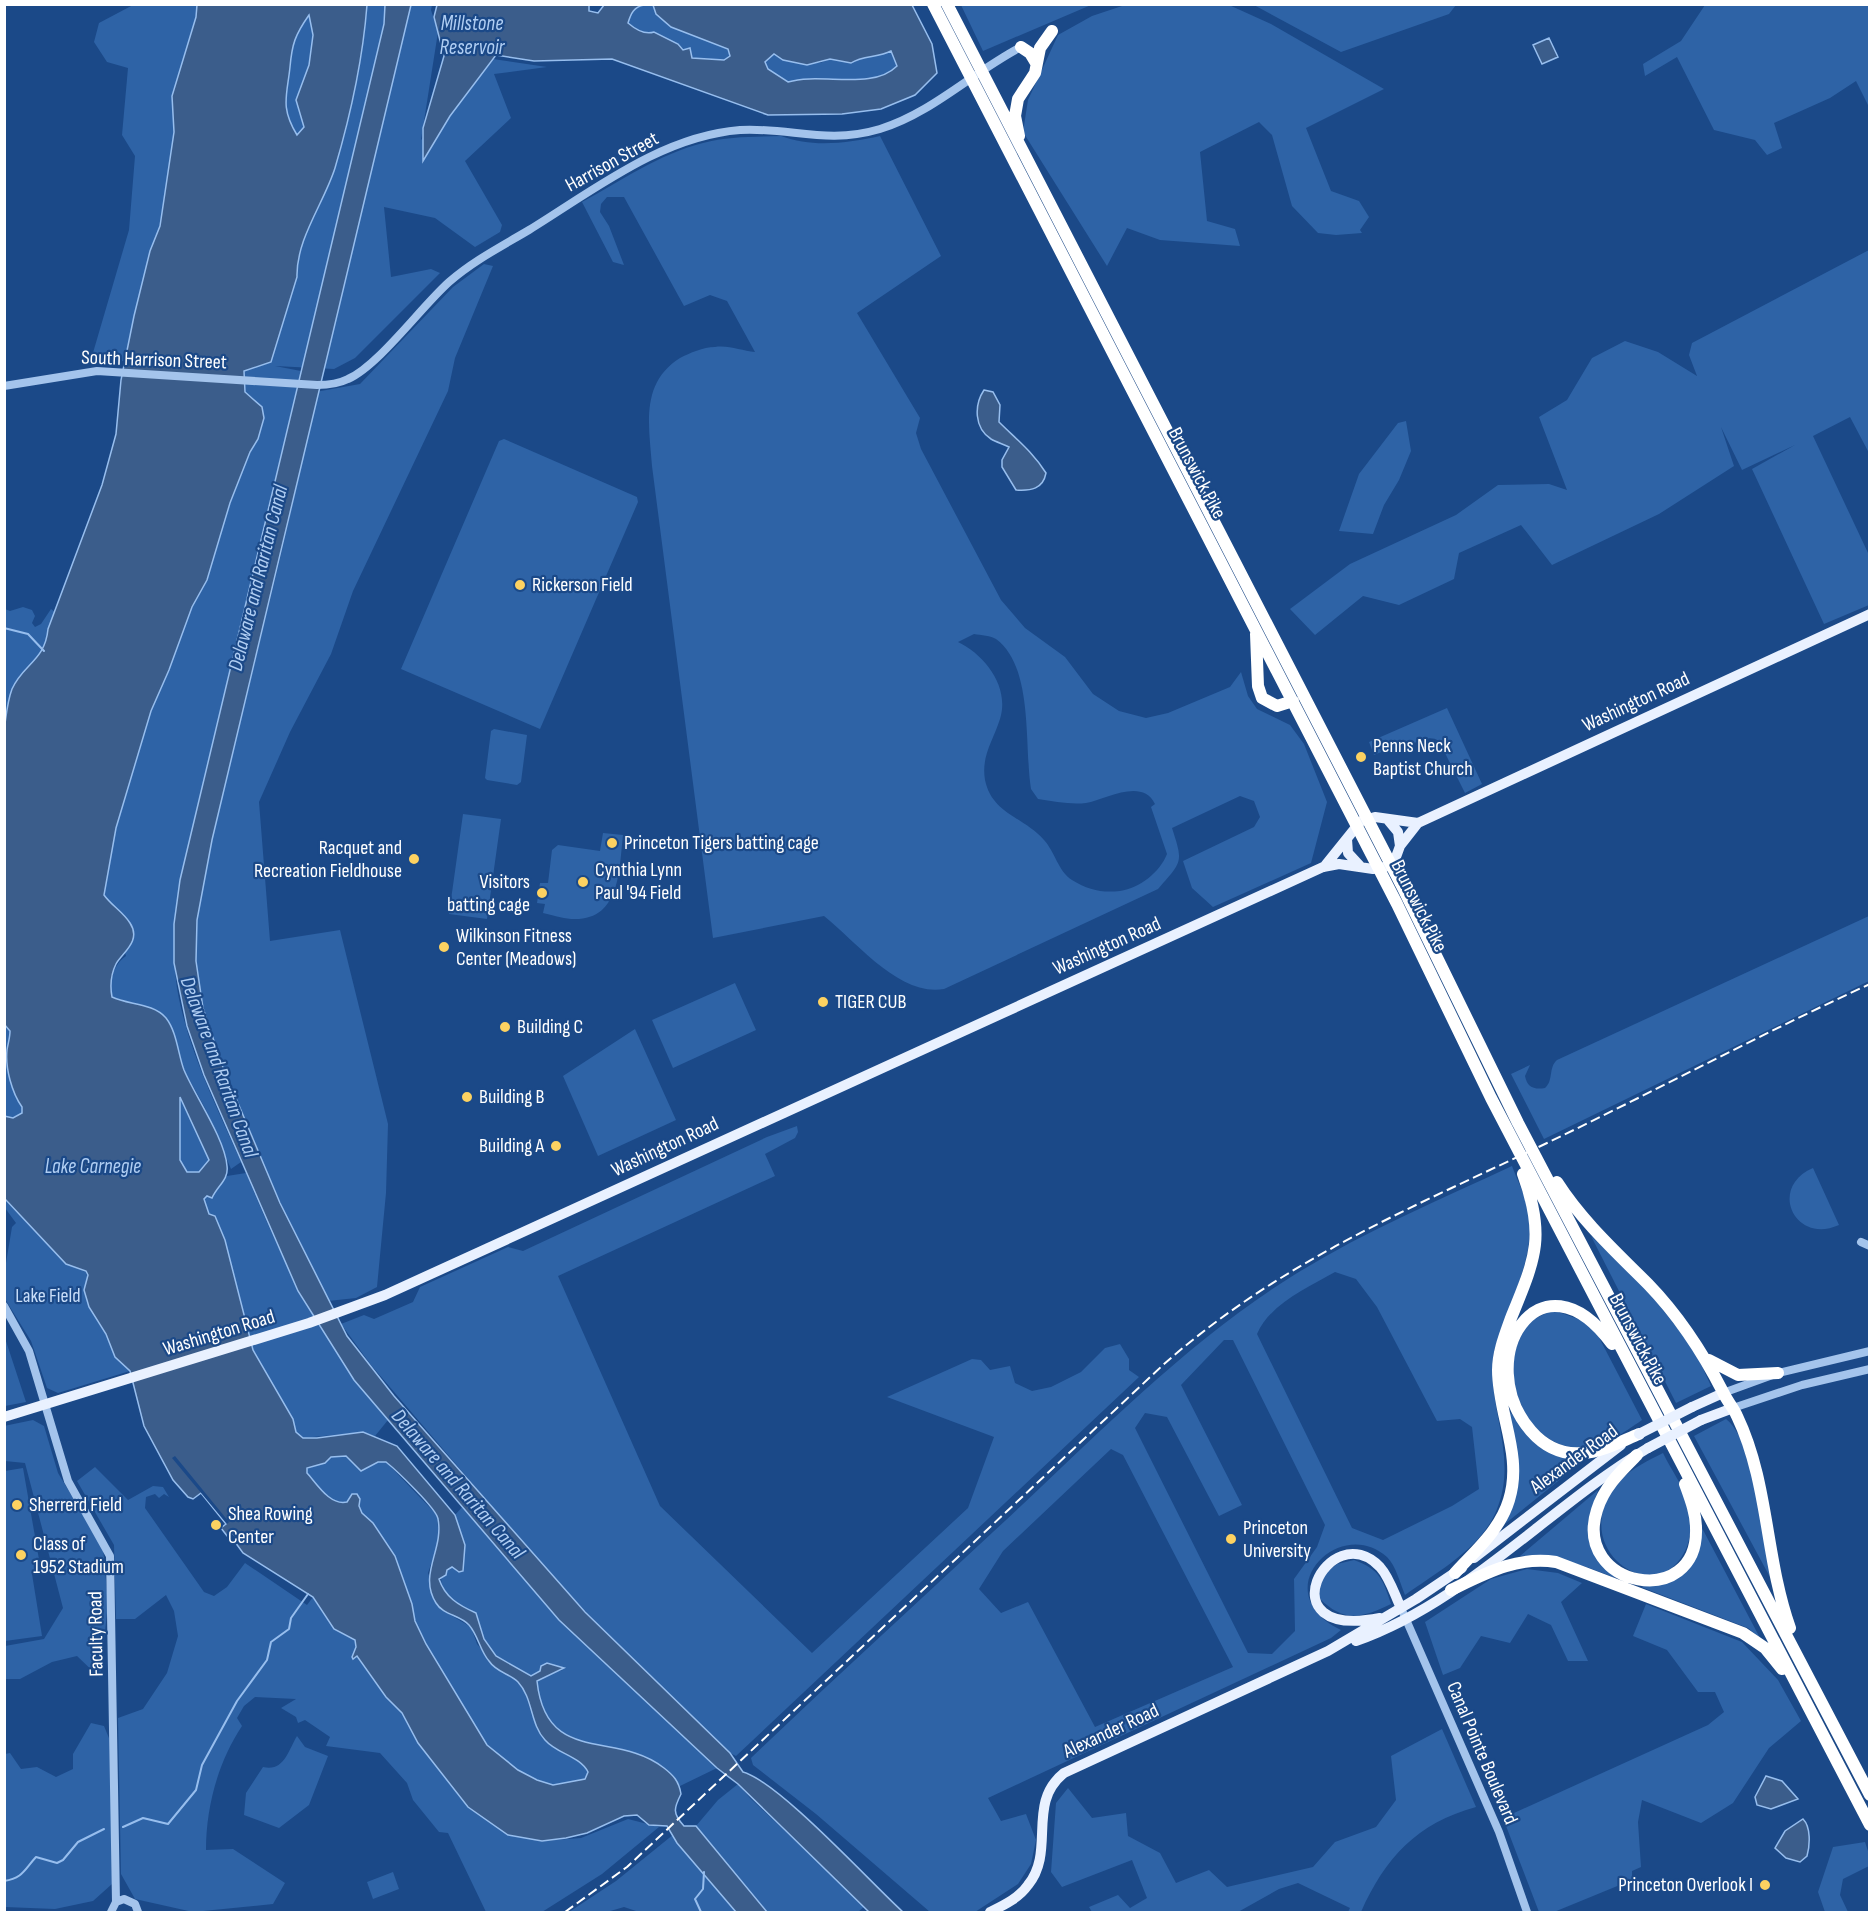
<svg xmlns="http://www.w3.org/2000/svg" width="1874" height="1917" font-family="'Sofia Sans Condensed',sans-serif">
	<style>
		.green { fill: #2e63a6; fill-rule: evenodd }
		.water { fill: #3b5d8b; stroke: #97beee; stroke-width: 1.5; fill-rule: evenodd }
		.pier { fill: #1b4988 }
		.lines { fill: none; stroke-linecap: round; stroke-linejoin: round }
		.stream { stroke: #97beee; stroke-width: 2 }
		.minor { stroke: #a4c4ec; stroke-width: 8 }
		.major { stroke: #e9f1ff; stroke-width: 10 }
		.highway { stroke: #fff; stroke-width: 12 }
		.rail { stroke: #fff; stroke-width: 2; stroke-dasharray: 10 4.5; stroke-linecap: butt }
		.major-bridge { stroke: #e9f1ff; stroke-width: 10 }
		.poi-dot { fill: #fdd261; stroke: #1b4988; stroke-width: 2 }
		.labels { text-anchor: middle; dominant-baseline: central; stroke-width: 4.5; stroke-linejoin: round; paint-order: stroke }
		.street-label { font-size: 20px; fill: #fff; stroke: #1b4988 }
		.poi-label { font-size: 20px; fill: #fff; stroke: #1b4988; text-anchor: start }
		.park-label { font-size: 20px; fill: #c9def9; stroke: #1b4988 }
		.water-label { font-size: 21px; font-style: italic; fill: #b0cef3; stroke: #1b4988 }
	</style>
	<rect width="100%" height="100%" fill="#1b4988"/>
	<!-- green -->
	<path class="green" d="M133,5H197L196,17L172,96L174,132L160,226L142,283L125,361L90,363L129,230L135,156L122,135L128,68L107,62L94,42L99,23Z
		M367,5H432L431,10L438,32L421,140L493,59L547,67L494,74L511,118L465,161L502,225L500,232L475,247L435,218L384,207L391,277L431,269L440,273L355,358L334,369L275,366L301,371L180,880C175,919 171,961 179,999C191,1056 218,1110 241,1162L231,1169L205,1108L184,1070L179,1052L155,1009L112,997C109,981 113,965 126,956L109,902L104,895L116,828L151,711L169,670L192,607L207,580L222,525L250,452L258,439L264,418L254,399L245,392L244,371L252,367L297,277C296,239 324,203 335,168C350,119 364,56 367,5Z
		M653,5L671,27L728,49L730,56L724,60L692,58L678,44L654,32C645,35 635,29 628,23L631,13L638,6Z
		M961,5H1091L983,51Z
		M1125,5H1229L1271,24L1384,89L1306,128L1331,191L1359,201L1369,217L1360,230L1362,233L1336,235L1318,233L1292,206L1272,135L1259,122L1200,152L1207,221L1235,229L1240,246L1160,240L1127,228L1107,266L1023,132L1028,100L1058,35L1092,16Z
		M1254,5H1456L1449,14L1341,52Z
		M1705,5H1869V107L1856,81L1830,98L1774,123L1782,148L1767,155L1755,140L1714,130L1677,57L1645,76L1643,64L1681,41Z
		M309,15L313,35L309,65L296,100L304,127L297,135C279,104 287,99 290,67C292,41 295,37 309,15Z
		M891,51L897,66C872,91 821,72 788,82L768,69L765,62L774,54L783,60L820,63L830,59L851,63C862,56 878,55 891,51Z
		M781,136C812,148 849,143 880,136L941,256L857,313L920,418L916,433L921,449L1001,600L1025,628L1065,657L1093,694L1119,711L1146,718L1168,713L1230,687L1241,672L1248,696L1257,709L1290,725L1304,744L1327,802L1311,863L1213,907L1192,888L1183,861L1254,827L1260,817L1254,801L1240,796L1172,828C1183,862 1183,861 1158,889L944,989C899,997 856,941 824,916L713,938L652,466C649,426 640,383 680,358C690,353 703,347 715,347C729,345 742,351 755,352L727,301L710,295L684,306L624,197H607L601,204L600,212L609,226L624,265L613,262L582,202C621,181 659,154 703,143C728,136 755,137 781,136ZM974,634C981,635 991,636 996,639C1034,667 1024,746 1031,789L1038,799C1054,801 1070,805 1086,803C1105,800 1142,777 1155,804L1151,807L1167,854C1160,872 1140,888 1120,891C1102,893 1088,890 1072,880C1058,871 1055,852 1044,840C1024,817 992,814 985,780C981,756 993,741 1000,719C1010,687 985,655 958,642Z
		M1869,250V453L1850,417L1813,436L1869,555V605L1824,624L1752,469L1795,445L1742,470L1721,427L1734,466L1659,514L1552,565L1521,525L1459,553L1454,579L1399,605L1363,596L1315,635L1290,609L1350,564L1456,515L1498,485L1549,484L1567,490L1539,417L1567,400L1592,358L1625,341L1658,352L1697,376L1689,355L1692,343Z
		M484,264L493,266L455,358L448,391L353,591L331,654L290,732L259,802L270,941L340,930L388,1124L386,1193L377,1287L356,1298L328,1301C298,1245 273,1187 249,1128C226,1075 199,1020 196,961C193,897 214,830 229,769C258,644 293,519 315,392L360,384L453,287Z
		M1406,421L1411,451L1399,480L1384,505L1373,534L1339,531L1359,474L1398,423Z
		M504,439L637,497L638,502L540,729L401,669L499,441Z
		M23,607L32,610L35,616L32,623L35,627L41,624L51,609L55,612L48,629L47,643L8,704L5,731V609L10,611Z
		M1447,708L1482,784L1465,793L1439,741C1423,731 1408,753 1391,748L1374,755L1369,742Z
		M494,729L527,735L521,782L517,785L487,780L485,778L491,731Z
		M463,814L501,819L487,919L449,914Z
		M603,833L623,835C619,869 621,922 571,919C561,918 553,915 543,913L545,904L537,903L540,883H548L552,850L558,845L600,851Z
		M1869,916V981L1544,1139L1511,1074L1530,1065L1525,1076C1527,1087 1534,1090 1545,1088C1554,1080 1548,1068 1557,1060Z
		M735,983L756,1030L673,1068L652,1020Z
		M4,1024L10,1031C10,1038 8,1043 7,1050C5,1068 12,1093 22,1107V1113L13,1118L5,1116Z
		M635,1029L676,1120L598,1156L563,1076Z
		M180,1097L209,1160L199,1172H187L180,1160Z
		M797,1126L798,1132L795,1138L765,1154L775,1176L558,1276L660,1506L812,1653L968,1508L994,1437L887,1397L972,1359L981,1360L990,1370L1010,1366L1015,1383L1032,1391L1051,1387L1081,1372L1105,1348L1120,1344L1129,1359V1370L1139,1377L736,1756L730,1753L622,1650L543,1566L371,1365L341,1324L364,1315L374,1319L413,1302L420,1287L508,1247L523,1251L767,1137Z
		M1512,1166C1517,1180 1525,1194 1528,1209C1536,1244 1519,1281 1508,1314C1503,1328 1495,1343 1493,1357C1488,1410 1518,1457 1497,1509C1482,1548 1437,1572 1405,1595C1400,1583 1396,1566 1387,1557C1340,1514 1263,1592 1341,1630L1331,1638L988,1798L1001,1821L1026,1814L1036,1840L1031,1864L1018,1884L975,1912H930L816,1814L753,1765L751,1758C840,1673 932,1589 1022,1505C1108,1424 1193,1338 1294,1275C1363,1232 1439,1200 1512,1166ZM1335,1272L1356,1279L1377,1307L1437,1421L1460,1419L1472,1427L1479,1489L1452,1506L1383,1540L1352,1528L1257,1334C1270,1304 1307,1288 1335,1272ZM1224,1340H1233L1325,1525L1317,1547L1294,1579L1295,1631L1272,1654L1248,1653L1135,1428L1145,1413L1167,1417L1219,1516L1242,1505L1181,1385ZM1111,1449L1123,1455L1233,1667L1095,1727L1028,1602L1001,1613L979,1589L1003,1551Z
		M1813,1168L1839,1225C1794,1245 1768,1187 1813,1168Z
		M246,1173C285,1268 321,1341 388,1420L375,1436L363,1432L303,1438L296,1432L292,1419L253,1350L225,1240L215,1217L209,1215L204,1199L207,1196L212,1197L216,1188L227,1176Z
		M4,1199L66,1264L86,1271L97,1321L106,1334L115,1357L130,1371L58,1393L47,1388L31,1341L5,1299V1269L12,1227L16,1223L5,1208Z
		M1591,1236L1643,1285L1694,1349L1711,1386L1676,1403Z
		M1553,1310L1592,1324L1642,1420C1623,1433 1602,1449 1579,1448C1533,1446 1506,1394 1515,1352C1517,1342 1524,1332 1528,1322Z
		M4,1335L26,1402L5,1406H4Z
		M1509,1411L1548,1451L1583,1461L1501,1527L1519,1472Z
		M1726,1419C1754,1439 1765,1543 1771,1579L1694,1436Z
		M33,1420L44,1426L58,1473L103,1547L108,1604L100,1678L77,1656L52,1662L20,1679H5V1646L44,1639L63,1608L25,1463L5,1461L4,1426Z
		M1663,1453C1671,1470 1685,1488 1689,1506C1693,1520 1691,1539 1685,1551C1654,1613 1561,1544 1621,1480C1632,1468 1649,1460 1663,1453Z
		M345,1456L361,1471L378,1462H386L437,1515L439,1540L428,1573L442,1610L471,1627L477,1644L502,1673L518,1681L526,1695L532,1716L585,1765L588,1772L585,1779L553,1785L537,1780L518,1770L487,1745L426,1644L415,1621L412,1604L395,1556L373,1523L362,1513L352,1494L347,1502C330,1506 317,1484 307,1473L306,1469L325,1463L331,1457Z
		M95,1467L128,1500L153,1486L163,1487L169,1497L164,1494L159,1498L155,1494L146,1497L145,1508L204,1592L214,1596L227,1587L245,1563L307,1605L313,1597C325,1617 333,1631 355,1640L356,1655L386,1697L402,1713L418,1743L435,1762L450,1785L468,1807L508,1835L542,1841L581,1838L628,1819L659,1827L602,1874L542,1912H486L448,1833L439,1832L413,1800L407,1783L380,1753L326,1746L330,1737L305,1720L298,1723L296,1717L281,1708L296,1699L255,1697L244,1706L237,1718L242,1726C218,1762 206,1807 206,1850L233,1849L285,1883L273,1904L193,1912L135,1899L121,1874L118,1718L143,1709L167,1673L178,1636L174,1611L166,1595L135,1619H116L114,1545L77,1481Z
		M23,1468L40,1565L32,1574L42,1636L5,1641V1471Z
		M1598,1490L1590,1514L1589,1543L1615,1578C1583,1565 1555,1554 1520,1556Z
		M463,1506L559,1620L717,1768L680,1786C643,1722 547,1776 537,1681L554,1672L563,1670L541,1671L531,1676L496,1656L484,1639L476,1613L461,1607L442,1590L441,1576L452,1567L456,1568L465,1545L455,1515Z
		M1702,1528L1760,1638L1748,1628L1641,1587L1678,1577Z
		M1354,1560C1379,1569 1383,1579 1391,1604C1362,1618 1344,1623 1319,1598L1321,1577L1337,1564Z
		M1527,1569L1558,1573L1582,1583L1561,1602L1588,1661H1568L1551,1625L1528,1614L1510,1643L1481,1636L1460,1668L1443,1675L1425,1622L1491,1579Z
		M1646,1604L1742,1642L1778,1680L1801,1721L1769,1748L1733,1803L1701,1823L1642,1800L1638,1822L1641,1867L1632,1871V1880L1554,1912H1539L1503,1818L1708,1725L1724,1712L1715,1692H1698L1667,1650L1633,1636Z
		M91,1723L104,1726L111,1743L112,1884L93,1901L55,1909L5,1907V1754L10,1753L21,1769L37,1767L56,1777L73,1769V1754Z
		M1442,1729L1476,1807C1417,1823 1385,1858 1361,1912H1348L1350,1908L1298,1883L1279,1889L1238,1912H1092L1089,1907L1118,1895L1130,1908L1147,1898L1132,1860L1062,1887L1051,1872L1056,1803L1068,1788L1092,1818L1126,1813L1128,1836L1160,1853L1176,1883L1209,1870L1227,1887L1313,1867L1335,1842L1376,1827L1396,1800L1391,1756Z
		M297,1736L305,1747L328,1756L309,1805L279,1828L244,1815L246,1793L263,1767C284,1772 288,1751 297,1736Z
		M738,1784L750,1798L865,1906L858,1912H767L696,1826L718,1800Z
		M674,1834L677,1843L736,1912H639L624,1907L607,1912H569L616,1881Z
		M1865,1842L1869,1854V1866L1843,1879L1840,1895L1848,1912H1825L1818,1892L1833,1847Z
		M393,1872L399,1889L373,1899L367,1882Z"/>
	<!-- water -->
	<path class="water" d="M197,5H367C363,57 350,117 335,168C324,203 296,239 297,277L271,362L244,371L245,392L262,407L264,418L258,439L250,452L230,503L207,580L192,607L169,670L151,711L116,828L104,895C111,905 123,912 130,923C142,941 122,953 116,964C111,974 110,986 112,997C129,1005 153,1003 166,1018C177,1032 178,1054 184,1070C195,1096 225,1139 227,1166C229,1180 217,1186 212,1198L207,1196L204,1199L209,1214L215,1216L225,1240L253,1350L293,1419L296,1432L303,1438H317L363,1432L397,1446L455,1515L465,1545L463,1571L459,1572L452,1567L447,1570L446,1575L439,1579C445,1597 458,1605 476,1613L484,1639L496,1656L531,1676L540,1671L541,1666L547,1663L564,1668L537,1681C546,1766 616,1730 664,1768C673,1775 679,1781 681,1794C674,1808 672,1813 684,1826H696L767,1912H736L677,1843L667,1826L649,1825L637,1815L624,1816L587,1833L566,1838L542,1841L508,1835L468,1807L418,1743L402,1713L386,1697L357,1656L353,1659L352,1657L356,1647L355,1640L334,1629L313,1597L243,1553L235,1542L238,1539L232,1533L228,1537L221,1528L226,1524L201,1493L193,1499L188,1497L173,1480L144,1426L130,1371L115,1357L106,1334L89,1307L84,1290L88,1275L86,1271L66,1264L5,1199L4,1116L13,1118L22,1113V1107C12,1093 5,1068 7,1050C8,1043 10,1038 10,1031L4,1024V731C6,718 7,702 12,689C23,664 45,661 48,629L102,485L116,434L121,380L134,316L150,251L160,226L174,132L172,96L196,17ZM309,15L313,35L309,65L296,100L304,127L297,135C280,107 287,96 290,67C292,44 295,35 309,15ZM180,1097L209,1160L199,1172H187L180,1160ZM346,1456L361,1471L378,1462H386C396,1470 437,1509 438,1519C444,1550 418,1574 436,1603C443,1615 460,1615 469,1625C478,1635 480,1651 489,1661C496,1672 510,1674 518,1682C533,1698 530,1724 545,1740C557,1754 580,1756 588,1772L585,1779L553,1785L537,1780L518,1770L487,1745L426,1644L415,1621L412,1604L395,1556L373,1523L362,1513L359,1506L360,1499L357,1494H352L347,1502C330,1506 317,1484 307,1473V1468L325,1463L331,1457Z
		M385,5H411L212,840L197,920L196,961L203,1008L222,1065L280,1203L347,1336L394,1396L585,1612L730,1753L743,1772C779,1782 870,1882 903,1912H869L738,1784L717,1768L559,1620L354,1380L298,1291L204,1075L187,1026L174,963V924L180,880L384,24Z
		M437,5H589V11L598,13L604,5H644C634,7 631,13 628,23C635,29 645,35 654,32L678,44L683,50L690,48L692,58L724,60L730,56L728,49L671,27L656,14L653,5H912L932,44L937,73L915,95L881,109L842,114L768,115L612,59L534,61L496,55L450,116L423,161V128L444,56L434,17ZM891,51L897,66C872,91 821,72 788,82L768,69L765,62L774,54L783,60L807,65L830,59L851,63C863,55 878,58 891,51Z
		M1549,38L1558,57L1542,64L1533,45Z
		M984,390L993,392L1000,405L999,422C1016,439 1033,452 1046,473C1043,489 1031,491 1016,490L1002,467V460L1009,447C1003,444 996,442 991,439C974,428 974,405 984,390Z
		M1766,1776L1782,1781L1798,1799L1771,1809L1757,1805L1755,1797Z
		M1803,1819C1811,1827 1810,1845 1807,1856L1800,1862L1786,1858L1775,1848L1785,1831Z"/>
	<!-- pier -->
	<path class="pier" d="M175,1456L229,1522L227,1524L172,1458Z"/>
	<g class="lines">
		<!-- stream -->
		<path class="stream" d="M4,628L28,634L44,651
			M123,1827L143,1818L168,1824L196,1790L202,1765L237,1701L267,1660L271,1642L289,1629L291,1618L308,1594
			M4,1881C23,1878 24,1870 36,1857L57,1863L63,1860L78,1842L104,1829
			M701,1912L695,1899L703,1889L704,1872"/>
		<!-- minor -->
		<path class="minor" d="M4,386L97,371L317,385C328,385 338,384 348,379C379,365 421,307 449,282C473,261 502,246 529,230C594,190 662,136 740,130C791,127 826,145 880,129C932,113 973,72 1021,47
			M1861,1242L1870,1246
			M4,1306L29,1351L68,1481L110,1556L116,1902
			M1723,1393L1778,1373L1870,1351
			M1733,1408L1802,1385L1870,1369
			M1401,1608L1499,1832L1527,1912
			M111,1912L116,1902L124,1899L135,1904L138,1912"/>
		<!-- major -->
		<path class="major" d="M1388,820L1398,832L1400,846
			M1347,839L1348,853L1360,866
			M1324,867L1361,821L1375,817L1418,823
			M1692,1407L1723,1393
			M4,1417L309,1323L385,1295L1323,867L1339,864L1373,869L1385,867L1396,857L1400,846L1418,823L1870,614
			M1701,1420L1733,1408
			M1474,1558L1621,1445
			M1380,1618C1263,1641 1329,1514 1380,1567C1390,1578 1395,1596 1401,1608
			M1356,1641C1465,1603 1550,1506 1648,1448
			M990,1912C1004,1905 1019,1898 1028,1885C1056,1851 1026,1803 1064,1773L1328,1651L1416,1599L1462,1568"/>
		<!-- highway -->
		<path class="highway" d="M933,4L1397,904L1491,1098L1870,1825
			M947,4L1403,888L1518,1123L1870,1795
			M1021,47L1030,53L1036,63
			M1019,136L1015,116L1018,99L1035,73L1040,48L1052,31
			M1256,634L1258,686L1262,698L1277,706L1293,701
			M1557,1182C1582,1221 1615,1251 1648,1284C1679,1316 1703,1353 1723,1392C1727,1401 1733,1407 1737,1416C1769,1483 1765,1558 1790,1628
			M1612,1344C1540,1246 1470,1360 1531,1431C1545,1447 1563,1455 1583,1453C1602,1452 1622,1441 1639,1434
			M1709,1360L1738,1375L1778,1373
			M1637,1455C1621,1471 1604,1487 1597,1510C1572,1588 1699,1611 1696,1528C1696,1513 1690,1498 1685,1484
			M1455,1573C1475,1551 1500,1530 1509,1500C1523,1455 1498,1415 1498,1370C1498,1352 1505,1335 1511,1318C1535,1259 1546,1237 1523,1174
			M1451,1590C1486,1573 1517,1556 1556,1562L1743,1633L1765,1648L1782,1669"/>
		<!-- rail -->
		<path class="rail" d="M565,1912L627,1867L1163,1365C1279,1262 1409,1209 1547,1143C1655,1091 1761,1034 1870,984"/>
		<!-- major-bridge -->
		<path class="major-bridge" d="M1639,1434L1692,1407
			M1648,1448L1701,1420"/>
	</g>
	<!-- markers -->
	<g class="poi-dot">
		<circle cx="520" cy="585" r="6"/>
		<circle cx="1361" cy="757" r="6"/>
		<circle cx="612" cy="843" r="6"/>
		<circle cx="414" cy="859" r="6"/>
		<circle cx="583" cy="882" r="6"/>
		<circle cx="542" cy="893" r="6"/>
		<circle cx="444" cy="947" r="6"/>
		<circle cx="823" cy="1002" r="6"/>
		<circle cx="505" cy="1027" r="6"/>
		<circle cx="467" cy="1097" r="6"/>
		<circle cx="556" cy="1146" r="6"/>
		<circle cx="17" cy="1505" r="6"/>
		<circle cx="216" cy="1525" r="6"/>
		<circle cx="1231" cy="1539" r="6"/>
		<circle cx="21" cy="1555" r="6"/>
		<circle cx="1765" cy="1885" r="6"/>
	</g>
	<g class="labels">
		<!-- street labels -->
		<g class="street-label">
			<text transform="translate(612 162) rotate(-29)">Harrison Street</text>
			<text transform="translate(154 360) rotate(2)">South Harrison Street</text>
			<text transform="translate(1197 473) rotate(62)">Brunswick Pike</text>
			<text transform="translate(1636 702) rotate(-25)">Washington Road</text>
			<text transform="translate(1419 906) rotate(63)">Brunswick Pike</text>
			<text transform="translate(1107 946) rotate(-24)">Washington Road</text>
			<text transform="translate(665 1147) rotate(-25)">Washington Road</text>
			<text transform="translate(219 1333) rotate(-17)">Washington Road</text>
			<text transform="translate(1638 1339) rotate(62)">Brunswick Pike</text>
			<text transform="translate(1574 1459) rotate(-36)">Alexander Road</text>
			<text transform="translate(96 1634) rotate(-91)">Faculty Road</text>
			<text transform="translate(1111 1731) rotate(-25)">Alexander Road</text>
			<text transform="translate(1482 1753) rotate(67)">Canal Pointe Boulevard</text>
		</g>
		<!-- poi labels -->
		<g class="poi-label">
			<text x="532" y="585">Rickerson Field</text>
			<text x="1373" y="746">Penns Neck<tspan x="1373" dy="23">Baptist Church</tspan></text>
			<text x="624" y="843">Princeton Tigers batting cage</text>
			<text x="402" y="848" text-anchor="end">Racquet and<tspan x="402" dy="23">Recreation Fieldhouse</tspan></text>
			<text x="595" y="870">Cynthia Lynn<tspan x="595" dy="23">Paul '94 Field</tspan></text>
			<text x="530" y="882" text-anchor="end">Visitors<tspan x="530" dy="23">batting cage</tspan></text>
			<text x="456" y="936">Wilkinson Fitness<tspan x="456" dy="23">Center (Meadows)</tspan></text>
			<text x="835" y="1002">TIGER CUB</text>
			<text x="517" y="1027">Building C</text>
			<text x="479" y="1097">Building B</text>
			<text x="544" y="1146" text-anchor="end">Building A</text>
			<text x="29" y="1505">Sherrerd Field</text>
			<text x="228" y="1514">Shea Rowing<tspan x="228" dy="23">Center</tspan></text>
			<text x="1243" y="1528">Princeton<tspan x="1243" dy="23">University</tspan></text>
			<text x="33" y="1544">Class of<tspan x="33" dy="23">1952 Stadium</tspan></text>
			<text x="1753" y="1885" text-anchor="end">Princeton Overlook I</text>
		</g>
		<!-- park labels -->
		<g class="park-label">
			<text x="48" y="1296">Lake Field</text>
		</g>
		<!-- water labels -->
		<g class="water-label">
			<text x="472" y="23">Millstone<tspan x="472" dy="24">Reservoir</tspan></text>
			<text transform="translate(258 578) rotate(-76)">Delaware and Raritan Canal</text>
			<text transform="translate(219 1067) rotate(70)">Delaware and Raritan Canal</text>
			<text x="93" y="1166">Lake Carnegie</text>
			<text transform="translate(458 1484) rotate(49)">Delaware and Raritan Canal</text>
		</g>
	</g>
	<!-- border -->
	<rect width="1874" height="1917" fill="none" stroke="#ffffff" stroke-width="12"/>
</svg>
